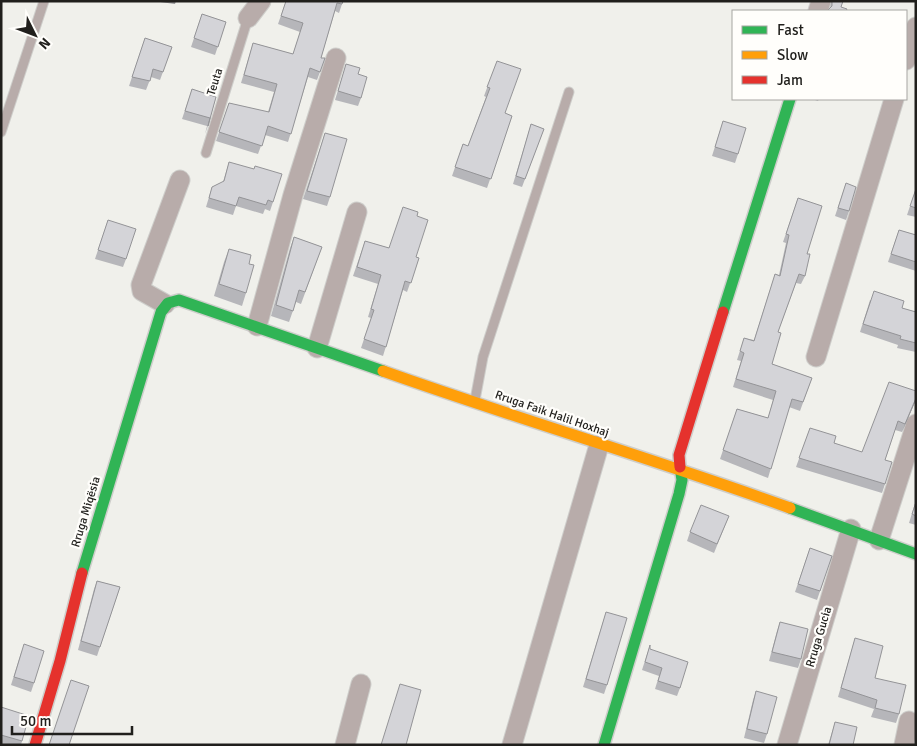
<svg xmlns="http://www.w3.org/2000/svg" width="917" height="746" font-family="Signika,sans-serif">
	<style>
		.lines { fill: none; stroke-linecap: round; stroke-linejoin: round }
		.lane-casing { stroke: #cececb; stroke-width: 11 }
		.street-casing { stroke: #cececb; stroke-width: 21 }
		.fast-casing { stroke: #cececb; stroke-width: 14 }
		.slow-casing { stroke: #cececb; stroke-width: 14 }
		.jam-casing { stroke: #cececb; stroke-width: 14 }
		.lane { stroke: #b8acaa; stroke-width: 9 }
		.street { stroke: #b8acaa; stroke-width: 19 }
		.fast { stroke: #30b455; stroke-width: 11 }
		.slow { stroke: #ff9f0a; stroke-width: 11 }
		.jam { stroke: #e5322d; stroke-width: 11 }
		.wall { fill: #b6b6ba }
		.shaded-wall { fill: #949497 }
		.building { fill: #d4d4d8; stroke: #949497 }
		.labels { text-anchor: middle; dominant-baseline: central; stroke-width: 4.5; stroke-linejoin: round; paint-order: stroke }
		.street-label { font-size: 12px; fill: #201f1c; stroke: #fffefb }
	</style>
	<rect width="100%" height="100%" fill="#f0f0eb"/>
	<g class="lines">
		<defs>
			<path id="lane" d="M1,132L44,1
				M206,153L248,18
				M475,400L483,357L569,92"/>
			<path id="street" d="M818,11L821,1
				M248,18L261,1
				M906,60L916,27
				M165,304L142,291L141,285L180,180
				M257,326L293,195L336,58
				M317,348L357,212
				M816,357L894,99
				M879,540L916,424
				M345,745L361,684
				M512,745L599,445
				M787,745L851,529
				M904,745L909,721"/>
			<path id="fast" d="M723,312L790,99
				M790,508L916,554
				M82,573L161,312L168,303L179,300L383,371
				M604,745L679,494L682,480L680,467"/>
			<path id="slow" d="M383,371C518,419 655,459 790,508"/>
			<path id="jam" d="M680,467L679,455L723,312
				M35,745L60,661L82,573"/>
		</defs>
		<!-- lane casing -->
		<use href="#lane" class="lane-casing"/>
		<!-- street casing -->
		<use href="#street" class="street-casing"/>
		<!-- fast casing -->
		<use href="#fast" class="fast-casing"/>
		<!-- slow casing -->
		<use href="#slow" class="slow-casing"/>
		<!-- jam casing -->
		<use href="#jam" class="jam-casing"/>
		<!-- lane -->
		<use href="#lane" class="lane"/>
		<!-- street -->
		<use href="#street" class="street"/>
		<!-- fast -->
		<use href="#fast" class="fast"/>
		<!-- slow -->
		<use href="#slow" class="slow"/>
		<!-- jam -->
		<use href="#jam" class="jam"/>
	</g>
	<!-- wall -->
	<path class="wall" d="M286,1H343L339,13L335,11L321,58H325L317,80L308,77L288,142L265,135L258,154L216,141L229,103L268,112L274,92L241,83L253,43L293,54L300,32L278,24Z
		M831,1H843L841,7L830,9Z
		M202,14L226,22L215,55L191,47Z
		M145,38L172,47L160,80L151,77L146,90L129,86Z
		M497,61L505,113L512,116L487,188L452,176L463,144L468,146L486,97L484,96Z
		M346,64L358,74L361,98L358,106L335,100Z
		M192,89L216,97L208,126L205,134L207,126L182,119Z
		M812,99H819L818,101Z
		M723,121L738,154L735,163L712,156Z
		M531,124L544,129L522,187L513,184Z
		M325,133L330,197L327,206L303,199Z
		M229,162L273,202L270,211L265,209L263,214L236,206L233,215L206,207L212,187L223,182Z
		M846,183L849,211L846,220L835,216Z
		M916,188V217L907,215Z
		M798,198L807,254L805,276L801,284L796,283L778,332L772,364L812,378L800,411L789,407L768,478L720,459L737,409L768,418L773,400L733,387L741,361L737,360L744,338L754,340L775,274L779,275L786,243L783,242Z
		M417,216L416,257L419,258L407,292L403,290L383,356L361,348L371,318L368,317L378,284L353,276L365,241L389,248Z
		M108,220L126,259L123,267L95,259Z
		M899,230L916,235V271L888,262Z
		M294,237L322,247L301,304L296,302L289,322L271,316L290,248Z
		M229,249L249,264L246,293L242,306L214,296L224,262Z
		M870,300L916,312V352L897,348L898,345L860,332Z
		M916,391V400L902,432L895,430L885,460V484L882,493L796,467L810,428L834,443L862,452Z
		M916,500V525L909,523Z
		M729,516L714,553L687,541L690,532Z
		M810,548L832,556L817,600L795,592Z
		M97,581L120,587L97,656L78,650L94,589Z
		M606,612L607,685L604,694L583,687Z
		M780,622L801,659L798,668L769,661L777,631Z
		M855,638L875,678L899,714L896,723L871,717L874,709L838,697Z
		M650,645V649L680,688L677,696L655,689L659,676L642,670Z
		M21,653L34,683L31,692L11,685Z
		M756,691L767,734L764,743L744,738L753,700Z
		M1,707L22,741L21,745L1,744Z
		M835,722L853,745H828Z"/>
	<!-- shaded-wall -->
	<path class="shaded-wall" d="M153,1H176L175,4Z
		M916,398V400L902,432L905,424Z"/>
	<!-- building -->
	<path class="building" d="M286,1H343L342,4L337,3L321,58H325L320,72L310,68L291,134L268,126L262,146L219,132L229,103L269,112L277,84L244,75L253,43L293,54L303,23L281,16Z
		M832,1H843L841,7L847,9L846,11H827L832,6Z
		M202,14L226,22L218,47L194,38Z
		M145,38L172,47L163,72L153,69L150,81L132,77Z
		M497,61L521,69L505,113L512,116L491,179L455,167L463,144L468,146L490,88L487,87Z
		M346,64L360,68L358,74L367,77L361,98L338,91Z
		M192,89L216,97L208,126L210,118L185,111Z
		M723,121L746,128L738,154L715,147Z
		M531,124L544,129L525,179L516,176Z
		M325,133L347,139L330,197L307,191Z
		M229,162L254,169L255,166L282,174L273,202L268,200L266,205L239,197L236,206L209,198L212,187L224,181Z
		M846,183L856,187L849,211L838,208Z
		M916,189V208L910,206Z
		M798,198L822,206L807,254H810L805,276L799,274L778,332L781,333L772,364L812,378L803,402L792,399L771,469L723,450L737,409L768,418L776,391L736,379L744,353L740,351L744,338L754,341L775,274L780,276L789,235L786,234Z
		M403,207L418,212L417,216L428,220L416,257L419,258L411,283L405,281L386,347L364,339L374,310L371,309L381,275L357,267L365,241L389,248Z
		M108,220L136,229L126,259L98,250Z
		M899,230L916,235V262L891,254Z
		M294,237L322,247L305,292L299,290L293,311L276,305Z
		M229,249L251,255L249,264L254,265L246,293L219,284Z
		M874,291L904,301L902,308L916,312V343L900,339L901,336L863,324Z
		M889,382L916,391V398L905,424L898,421L885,460L892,462L885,484L799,458L810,428L836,436L834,443L862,452Z
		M916,502V516L912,514Z
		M701,505L729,516L717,544L690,532Z
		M810,548L832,556L820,591L798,584Z
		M97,581L120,587L100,647L81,641Z
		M606,612L627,618L607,685L586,679Z
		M780,622L808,629L801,659L772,652Z
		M855,638L883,646L875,678L906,685L899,714L875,708L877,700L841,688Z
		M24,644L44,651L34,683L14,677Z
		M650,645V649L688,662L680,688L658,681L662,668L645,662Z
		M71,680L89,686L69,745H49Z
		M400,684L421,690L406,745H381Z
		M756,691L777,697L767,734L747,729Z
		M1,707L29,716L22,741L1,735Z
		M835,722L857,727L853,745H829Z"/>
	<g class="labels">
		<!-- street labels -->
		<g class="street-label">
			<text transform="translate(215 82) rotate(-73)">Teuta</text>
			<text transform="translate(552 414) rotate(19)">Rruga Faik Halil Hoxhaj</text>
			<text transform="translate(86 512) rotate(-73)">Rruga Miqësia</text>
			<text transform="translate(819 637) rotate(-73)">Rruga Gucia</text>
		</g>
	</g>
	<!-- border -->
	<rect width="917" height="746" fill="none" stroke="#201f1c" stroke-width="5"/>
	<!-- legend -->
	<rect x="732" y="10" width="175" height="90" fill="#fffefb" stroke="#a6a5a2"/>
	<rect x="742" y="26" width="25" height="8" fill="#30b455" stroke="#a6a5a2"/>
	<text x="777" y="35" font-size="15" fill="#201f1c">Fast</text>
	<rect x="742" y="51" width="25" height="8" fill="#ff9f0a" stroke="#a6a5a2"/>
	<text x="777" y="60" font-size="15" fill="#201f1c">Slow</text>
	<rect x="742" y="76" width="25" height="8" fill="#e5322d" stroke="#a6a5a2"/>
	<text x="777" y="85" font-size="15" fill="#201f1c">Jam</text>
	<!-- north arrow -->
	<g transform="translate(35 35) rotate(132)" stroke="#fffefb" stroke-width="4" paint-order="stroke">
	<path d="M0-4L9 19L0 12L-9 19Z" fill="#201f1c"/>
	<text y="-8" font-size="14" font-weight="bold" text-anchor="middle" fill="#201f1c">N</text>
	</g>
	<!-- scale -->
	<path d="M12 726v8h120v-8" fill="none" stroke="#201f1c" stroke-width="2.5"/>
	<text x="20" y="726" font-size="15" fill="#201f1c" stroke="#fffefb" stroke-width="4" paint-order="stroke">50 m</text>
</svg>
